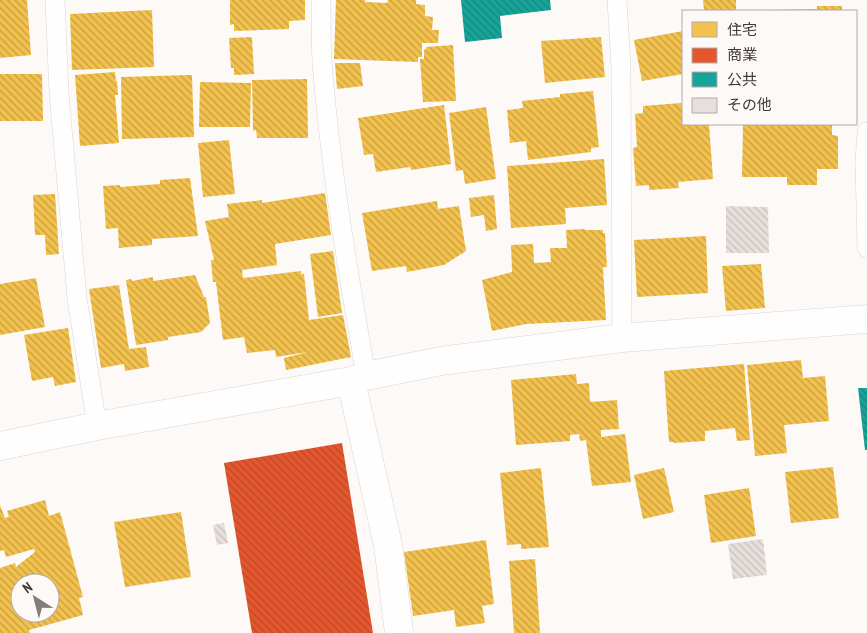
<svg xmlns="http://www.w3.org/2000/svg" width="867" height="633" font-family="'PT Sans Narrow','Noto Sans JP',sans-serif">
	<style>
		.homes { fill: url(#homes-back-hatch); fill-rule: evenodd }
		.shops { fill: url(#shops-back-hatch) }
		.public { fill: url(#public-back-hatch) }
		.building { fill: url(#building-back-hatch) }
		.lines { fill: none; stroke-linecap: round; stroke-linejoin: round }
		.lane-casing { stroke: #dad5d2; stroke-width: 20 }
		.street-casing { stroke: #dad5d2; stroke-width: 29 }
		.lane { stroke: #fffefe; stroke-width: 19 }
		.street { stroke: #fffefe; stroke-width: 28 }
	</style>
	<defs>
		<pattern id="homes-back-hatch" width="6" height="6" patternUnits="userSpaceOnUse" patternTransform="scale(1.25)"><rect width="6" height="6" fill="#f2c14e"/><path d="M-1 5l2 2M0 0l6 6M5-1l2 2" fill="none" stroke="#c69e42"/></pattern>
		<pattern id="shops-back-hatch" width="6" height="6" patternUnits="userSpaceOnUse" patternTransform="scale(1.25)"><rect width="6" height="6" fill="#e4572e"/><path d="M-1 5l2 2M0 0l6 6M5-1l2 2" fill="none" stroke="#ba4928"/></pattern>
		<pattern id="public-back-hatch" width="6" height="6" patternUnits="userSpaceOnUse" patternTransform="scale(1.25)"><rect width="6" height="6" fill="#17a398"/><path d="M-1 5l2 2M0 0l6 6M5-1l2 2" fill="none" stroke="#16867d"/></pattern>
		<pattern id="building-back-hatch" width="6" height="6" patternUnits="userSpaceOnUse" patternTransform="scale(1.25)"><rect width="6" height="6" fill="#e6dfdb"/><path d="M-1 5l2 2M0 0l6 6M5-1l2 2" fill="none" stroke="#c6c0bd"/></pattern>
	</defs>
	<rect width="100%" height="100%" fill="#fcf9f7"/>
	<!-- homes -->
	<path class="homes" d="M0,0H27L31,55L0,58Z
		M230,0H305V20L289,21V29L234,31V24L230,25Z
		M336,0H365V2L387,3L388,0H416V4L425,5V16L433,17L432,30H439L438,43H422V57H418V62L334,59Z
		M703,0H736V11H704Z
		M817,6H842V11H765V10L817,9Z
		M152,10L154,67L72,70L70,14Z
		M683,31V74L642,81L634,40Z
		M252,37L254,74L234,75V68H231L229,38Z
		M601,37L605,77L545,83L541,41Z
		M453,45L456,101L423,102L420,59H424V49L426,50V47Z
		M335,63H360L363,86L337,89Z
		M115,72L116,81H117L118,95H115L119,143L80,146L75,75Z
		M0,74H42L43,121H0Z
		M192,75L194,137L122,139L121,77Z
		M307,79L308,138H257L256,130L253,131L252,80Z
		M200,82L251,83L250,127H199Z
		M593,91L599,147L591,148V152L528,160L526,141L510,143L507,110L523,108L522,101L560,97V94Z
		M681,103L682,107H683V124H709L713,179L678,182L679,188L649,190V185L636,186L633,148L637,147L635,114L643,113V106Z
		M444,105L451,164L411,170L410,167L376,172L373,154L364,155L358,118Z
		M486,107L496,179L465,184L463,170L456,171L449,113Z
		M743,124H832V135L838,136V169H817V185H787V177H742Z
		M229,140L235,194L203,197L198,143Z
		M604,159L607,205L565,208L566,224L511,228L507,166Z
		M190,178L198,236L152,239V245L119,248L118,228L106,229L103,186L120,185V187L160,184V180Z
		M325,193L331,235L275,244L277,265L242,270L243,278L301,271V274H304L309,320L343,315L351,357L286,370L284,358L308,352L276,357L275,350L247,353L244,337L223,340L216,282H213L211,260H214L205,221L229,217L227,204L262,200V203Z
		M55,194L59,254L46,255L45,235H35L33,195Z
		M494,195L497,229L486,231L484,215L471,217L469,198Z
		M437,201L438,209L459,206L466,251L444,265L407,272L406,266L372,271L362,213Z
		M585,229V230H603V233H605L607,267H603L606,320L526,324L492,331L482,280L512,272L511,245L533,244L534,263L551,262L550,248H567L566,230Z
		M706,236L708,293L637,297L634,240Z
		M333,251L342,313L318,317L310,254Z
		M761,264L765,308L726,311L722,266Z
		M195,275L204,297H206L210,323L201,332L168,337V340L136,345L126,280L131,279L132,281L153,277V281Z
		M36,278L45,327L0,335V284Z
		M119,285L129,349L146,347L149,367L125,371L124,364L101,368L89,289Z
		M68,328L76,382L55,386L53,377L32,381L24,335Z
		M801,360L803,378L825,376L829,421L784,425L787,453L755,456L747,365Z
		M744,364L750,440L737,441L735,428L705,431V441L674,443V442H669L664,371Z
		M576,374L577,384L589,383L590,402L617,400L619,429L601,430V437L625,434L631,482L592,486L586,440L580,441L579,434L570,435V441L516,445L511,380Z
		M833,467L839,518L791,523L785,472Z
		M541,468L549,547L521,549V544L507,545L500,473Z
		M664,468L674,512L643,519L634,475Z
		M749,488L756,536L711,543L704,495Z
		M45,500L49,516L60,512L83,597L79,598L83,615L29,630L30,633H0V568L15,563L16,567L35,552L34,549L6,557L4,550L0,551V505L5,518L9,517L7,511ZM20,583H50V613H20Z
		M181,512L191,577L125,587L114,522Z
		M486,540L494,604L482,606L485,623L456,627L454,610L413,616L404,552Z
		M535,559L540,633H514L509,561Z"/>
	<!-- shops -->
	<path class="shops" d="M342,443L373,633H252L224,463Z"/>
	<!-- public -->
	<path class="public" d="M461,0H550L551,10L500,16L502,38L465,42Z
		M858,388H867V450H865Z"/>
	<!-- building -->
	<path class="building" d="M726,206L768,207L769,253H726Z
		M224,523L228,543L217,545L213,525Z
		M763,539L767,575L733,579L728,544Z"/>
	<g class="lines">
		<defs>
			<path id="lane" d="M55,0L59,93L77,298L97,426
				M321,0C321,20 321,41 322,61C330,166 348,272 366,376
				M617,0L621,66L622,338
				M867,132L865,163L867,248"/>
			<path id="street" d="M351,381L388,545L399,633
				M0,446L97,426L351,381L366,376L441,361L622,338L867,319"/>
		</defs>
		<!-- lane casing -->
		<use href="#lane" class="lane-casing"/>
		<!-- street casing -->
		<use href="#street" class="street-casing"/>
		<!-- lane -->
		<use href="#lane" class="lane"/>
		<!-- street -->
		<use href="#street" class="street"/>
	</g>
	<!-- legend -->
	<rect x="682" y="10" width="175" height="115" fill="#fdf9f6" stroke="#b2aca8"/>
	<rect x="692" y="22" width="25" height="15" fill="#f2c14e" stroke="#b2aca8"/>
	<text x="727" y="35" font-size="15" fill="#423934">住宅</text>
	<rect x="692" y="48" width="25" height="15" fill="#e4572e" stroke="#b2aca8"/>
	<text x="727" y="60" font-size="15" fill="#423934">商業</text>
	<rect x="692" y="72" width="25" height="15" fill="#17a398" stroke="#b2aca8"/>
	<text x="727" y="85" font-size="15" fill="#423934">公共</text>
	<rect x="692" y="98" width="25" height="15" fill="#e6dfdb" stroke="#b2aca8"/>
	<text x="727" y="110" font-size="15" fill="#423934">その他</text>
	<!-- north arrow -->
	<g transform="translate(35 598) rotate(324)"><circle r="24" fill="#fdf9f6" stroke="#b2aca8"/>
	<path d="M0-4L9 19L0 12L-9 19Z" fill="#837c78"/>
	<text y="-8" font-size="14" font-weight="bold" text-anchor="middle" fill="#423934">N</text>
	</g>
</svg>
